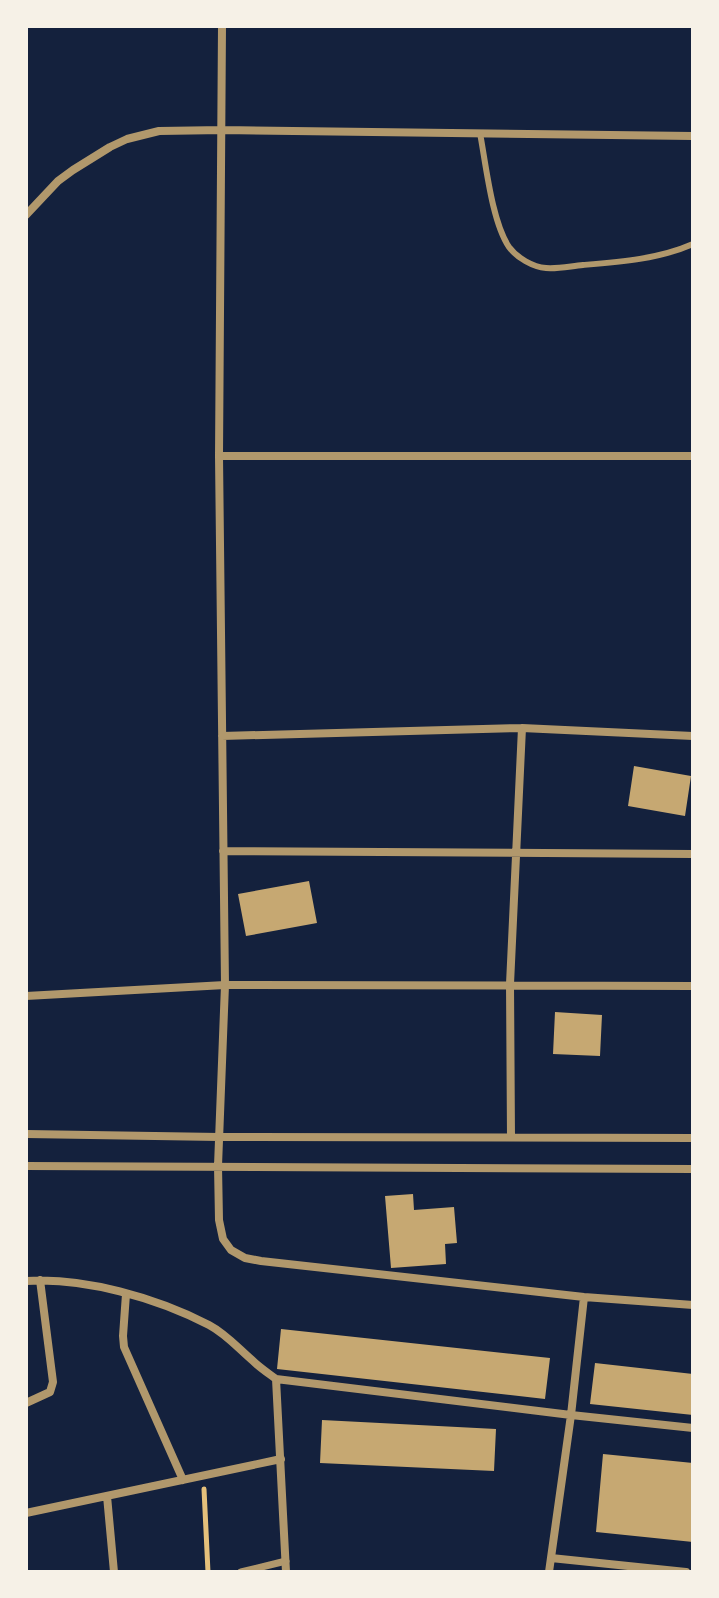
<svg xmlns="http://www.w3.org/2000/svg" width="719" height="1598" font-family="'Varela Round',sans-serif">
	<style>
		.building { fill: #c6a872 }
		.lines { fill: none; stroke-linecap: round; stroke-linejoin: round }
		.path { stroke: #e5c07b; stroke-width: 5 }
		.service { stroke: #b1986c; stroke-width: 6 }
		.pedestrian { stroke: #b1986c; stroke-width: 7 }
		.minor { stroke: #b1986c; stroke-width: 8 }
	</style>
	<rect width="100%" height="100%" fill="#14213d"/>
	<!-- building -->
	<path class="building" d="M634,766L691,776L685,816L628,806Z
		M309,881L317,923L246,936L238,894Z
		M555,1012L602,1015L600,1056L553,1054Z
		M413,1194L414,1210L454,1207L457,1243L445,1244L446,1264L391,1268L385,1196Z
		M281,1329L550,1358L545,1399L277,1369Z
		M595,1363L693,1374V1415L590,1404Z
		M322,1420L496,1429L494,1471L320,1463Z
		M603,1454L693,1463V1542L596,1532Z"/>
	<g class="lines">
		<!-- path -->
		<path class="path" d="M204,1489L208,1572"/>
		<!-- service -->
		<path class="service" d="M480,133C486,165 492,222 509,247C517,258 533,267 546,268C558,269 571,266 583,265C620,262 659,259 693,244"/>
		<!-- pedestrian -->
		<path class="pedestrian" d="M241,1572L286,1561"/>
		<!-- minor -->
		<path class="minor" d="M222,26L219,456L225,985L218,1166L219,1220L223,1239L231,1250L245,1258L261,1261L584,1297L693,1305
			M26,215L58,181L73,170L110,147L127,139L159,131L223,130L693,136
			M219,456H693
			M222,736L522,728L693,736
			M223,851L693,854
			M26,996L225,985L693,986
			M26,1134L219,1137L693,1138
			M511,1137L510,984L522,728
			M26,1166L693,1169
			M26,1281C84,1277 157,1298 209,1325C226,1334 238,1348 252,1360C259,1367 268,1373 276,1379L571,1415L693,1428
			M126,1294L123,1336L124,1347L183,1480
			M276,1379L286,1572
			M26,1403L50,1392L53,1382L40,1280
			M107,1496L114,1572
			M26,1513L281,1459
			M551,1558L686,1572
			M549,1572L571,1415L584,1297"/>
	</g>
	<!-- border -->
	<rect width="719" height="1598" fill="none" stroke="#f6f1e7" stroke-width="56"/>
</svg>
